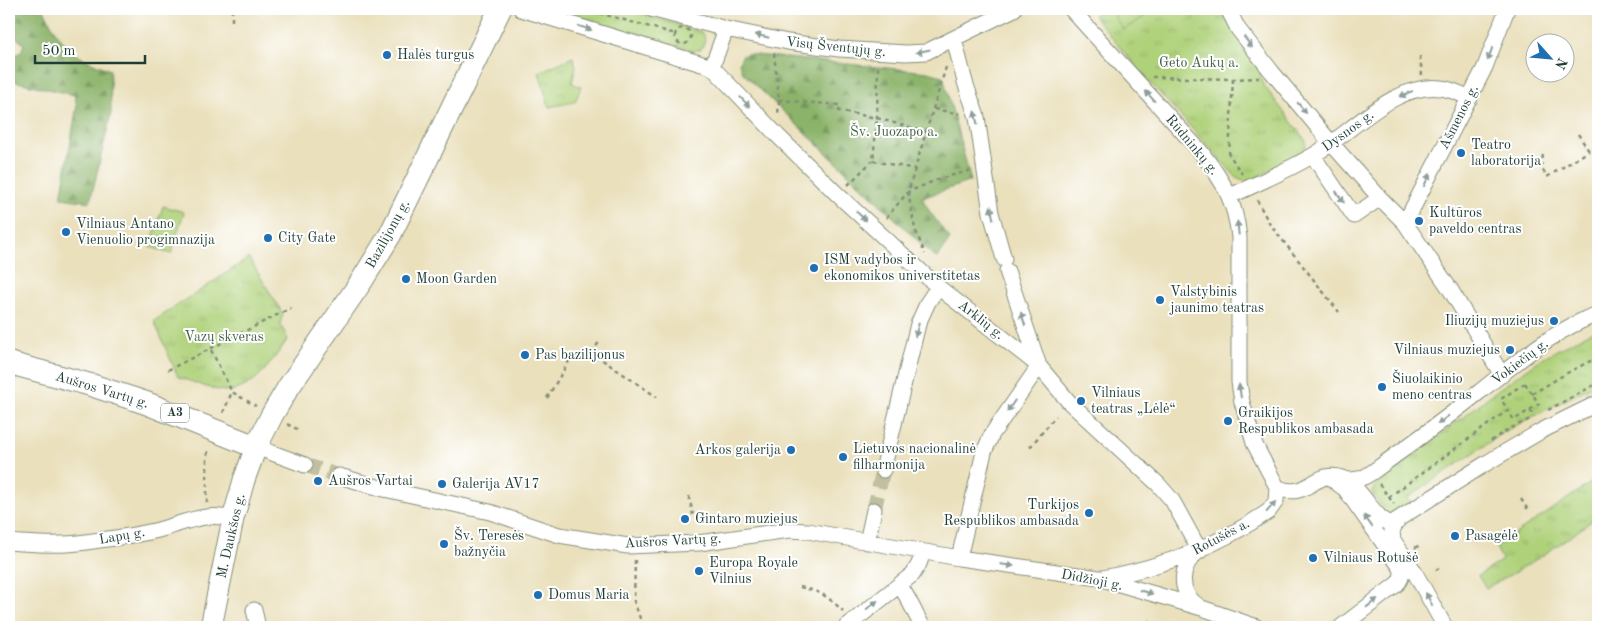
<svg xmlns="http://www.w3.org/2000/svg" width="1607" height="636" font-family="'Old Standard TT',serif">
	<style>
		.grass { fill: url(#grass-tufts); stroke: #678756 }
		.forest { fill: url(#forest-firs); stroke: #55784e }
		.garden { fill: #afd179; stroke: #678756 }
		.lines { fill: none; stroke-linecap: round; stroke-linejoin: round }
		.street-tunnel { stroke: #c1bfa1; stroke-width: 15; stroke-dasharray: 15 8; stroke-linecap: butt }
		.street-casing { stroke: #848e78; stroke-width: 17 }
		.secondary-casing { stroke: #848e78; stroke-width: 23 }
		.primary-casing { stroke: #848e78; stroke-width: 24 }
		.path { stroke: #848e78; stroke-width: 2.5; stroke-dasharray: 4 4; stroke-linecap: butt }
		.street { stroke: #fff; stroke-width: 15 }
		.secondary { stroke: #fff; stroke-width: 21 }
		.primary { stroke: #fff; stroke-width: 22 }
		.oneway { fill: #8f9e9a }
		.poi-dot { fill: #1f6fb2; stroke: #fff; stroke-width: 2 }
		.labels { text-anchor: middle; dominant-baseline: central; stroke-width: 4; stroke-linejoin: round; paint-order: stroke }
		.shield { fill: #fff; stroke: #627771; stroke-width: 1 }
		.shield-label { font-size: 12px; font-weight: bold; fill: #1f3d34 }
		.street-label { font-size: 14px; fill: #1f3d34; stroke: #fff }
		.poi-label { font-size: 14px; fill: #1f3d34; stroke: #fff; text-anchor: start }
		.park-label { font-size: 14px; fill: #436245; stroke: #fff }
	</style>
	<defs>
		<pattern id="grass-tufts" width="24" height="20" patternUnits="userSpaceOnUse" patternTransform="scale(1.25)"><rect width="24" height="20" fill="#afd179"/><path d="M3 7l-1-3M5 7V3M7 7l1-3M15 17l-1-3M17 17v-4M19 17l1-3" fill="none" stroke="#96b469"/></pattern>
		<pattern id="forest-firs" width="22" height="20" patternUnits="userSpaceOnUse" patternTransform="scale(1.25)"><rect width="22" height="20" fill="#8bb369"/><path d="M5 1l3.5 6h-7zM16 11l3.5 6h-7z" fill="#719357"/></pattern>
	</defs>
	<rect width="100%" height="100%" fill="#fff"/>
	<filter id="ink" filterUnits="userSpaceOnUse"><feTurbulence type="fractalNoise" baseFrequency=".02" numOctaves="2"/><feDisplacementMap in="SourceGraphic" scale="10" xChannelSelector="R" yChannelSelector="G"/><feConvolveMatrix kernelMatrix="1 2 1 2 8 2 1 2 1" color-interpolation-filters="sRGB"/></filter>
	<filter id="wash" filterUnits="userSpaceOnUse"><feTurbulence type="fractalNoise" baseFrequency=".0096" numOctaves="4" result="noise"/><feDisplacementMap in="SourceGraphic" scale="20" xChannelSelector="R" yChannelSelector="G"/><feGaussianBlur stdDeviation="1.12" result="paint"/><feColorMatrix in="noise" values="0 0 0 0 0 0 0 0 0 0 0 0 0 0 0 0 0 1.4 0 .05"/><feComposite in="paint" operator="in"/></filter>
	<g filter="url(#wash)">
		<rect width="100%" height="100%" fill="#eae0bc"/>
		<!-- grass -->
		<path class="grass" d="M552,9H625L700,31C707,35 705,43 701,49L694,51Z
			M1105,9H1220L1259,65L1261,78L1265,87L1306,141L1305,149L1284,163L1247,182L1236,177L1145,77L1093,15Z
			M573,57L576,66L572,83L581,87L575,102L549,107L539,72Z
			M249,258L283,314L280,324L288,339C271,362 251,397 218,390C204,387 191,381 178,377L154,321Z
			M1598,328V383L1509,429L1407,498L1413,506L1396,517L1387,514L1373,495L1372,492L1375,486L1496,391L1544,357Z
			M1598,478V516C1563,543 1525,568 1486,588L1478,576L1502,560L1496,547Z"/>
		<!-- forest -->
		<path class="forest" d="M9,9H44C53,30 64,48 84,59C92,63 102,66 110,70L111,114L90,202L61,198L77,105L74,95L9,80V58L21,52L24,44L9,32Z
			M747,54L928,72L943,76L971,181L922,198L930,212L950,239L937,259L743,73L739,63L742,56Z"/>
		<!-- garden -->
		<path class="garden" d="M1125,9H1154L1155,10L1123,30L1114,15Z
			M163,206L184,212L171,254L150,247Z"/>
	</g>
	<g filter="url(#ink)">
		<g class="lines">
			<!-- street-tunnel -->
			<path class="street-tunnel" d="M305,465L339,476
				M874,510L883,470"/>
			<defs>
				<path id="street" d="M521,9L712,67
					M651,9L726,29L788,42L839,49L906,53L926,52L1014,9
					M1071,9L1201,152C1223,181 1235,200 1239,237V382L1242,402L1254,443L1277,487L1276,501L1269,511C1218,546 1163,567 1103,578
					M1228,9L1238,29L1272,72L1331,143L1380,198L1405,223L1450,289L1502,375
					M954,39L965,82L977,117L991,213L1004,259
					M712,67L777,135L838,195L938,287L1039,366L1069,402L1158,484L1172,500L1200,551
					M712,67L726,29
					M1313,156L1354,216L1380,198
					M1230,196C1257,184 1286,171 1312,156C1349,135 1395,81 1441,88C1451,89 1460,94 1470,98
					M1405,223L1485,67L1507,9
					M1007,271L1039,366
					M256,447L305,465
					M883,470L918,324L928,302L938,287
					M339,476L384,489L490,512L559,535L628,546L699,543L789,530L808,531L959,558L1099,578L1202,608L1257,627
					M1346,480C1356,480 1363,479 1371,473C1407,447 1443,421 1478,393C1515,364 1553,330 1598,314
					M1334,481L1345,489L1401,568C1403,574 1402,578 1397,584L1341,627
					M1277,487C1307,502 1315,468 1342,478C1362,486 1375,523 1392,523L1485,464L1541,431L1598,403
					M1397,522L1392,530L1393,540L1414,571L1445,627
					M9,542C34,544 60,546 86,542C108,539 132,536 154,531C183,524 203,511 233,519
					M867,542L874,510
					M1199,551C1179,566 1177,593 1200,607
					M959,558L984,452L992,434L1039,366
					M899,585C909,597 914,613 923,627
					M254,610L258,627
					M846,627L913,574L919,564L923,552"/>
				<path id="secondary" d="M211,627L233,519L244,480L256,447"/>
				<path id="primary" d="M9,363L91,385L146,403L256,447L272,415L288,388L361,282L390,235L500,9"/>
			</defs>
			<!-- street casing -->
			<use href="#street" class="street-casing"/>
			<!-- secondary casing -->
			<use href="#secondary" class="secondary-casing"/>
			<!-- primary casing -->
			<use href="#primary" class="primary-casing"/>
			<!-- path -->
			<path class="path" d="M232,9V25
				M476,9L475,11L479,13
				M584,9L676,34
				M675 36a8 8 0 1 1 16 0a8 8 0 1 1-16 0Z
				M774,53L779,100L778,115
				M1420,56L1422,75
				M1152,77L1233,79L1259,78
				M1233,79L1229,154L1242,174
				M779,100L839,105V111L877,118L878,66
				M934,109L960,114
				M877,118L926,132L915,169L873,161Z
				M926,132L946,67
				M1578,134L1589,151L1598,145
				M1543,155L1541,167L1547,177L1589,151
				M915,169L908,192L915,229L925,254
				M848,185L872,161
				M1257,200L1269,223L1339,312
				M886,218L908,192L939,179L972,170
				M211,350L232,392L256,406
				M592,353L599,342
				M168,370L291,308
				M1525,383L1539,404L1514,420L1501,399Z
				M1532,394L1567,373L1598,357
				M547,398L569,361L592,353L657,397
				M1530,410L1534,417
				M1548,410L1598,383
				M223,413L232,392
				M287,424L297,429
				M1491,441L1509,429L1530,419
				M1030,447L1056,416
				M1379,484L1394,504
				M689,496L693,515
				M1389,497L1508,410
				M1521,499L1528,510
				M207,503V455L209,449
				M1415,548L1420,545
				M635,560L634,601L643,627
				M1436,570L1439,568
				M800,587C822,592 827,596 843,611
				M1146,627L1149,619"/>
			<!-- street -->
			<use href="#street" class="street"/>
			<!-- secondary -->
			<use href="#secondary" class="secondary"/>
			<!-- primary -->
			<use href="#primary" class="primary"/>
		</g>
		<!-- one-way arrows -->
		<defs><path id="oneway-solid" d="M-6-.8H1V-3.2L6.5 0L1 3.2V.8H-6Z" transform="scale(1.25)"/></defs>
		<g class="oneway">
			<use href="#oneway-solid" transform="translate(585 28) rotate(17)"/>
			<use href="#oneway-solid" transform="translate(762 36) rotate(-167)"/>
			<use href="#oneway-solid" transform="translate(1248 42) rotate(52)"/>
			<use href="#oneway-solid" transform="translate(923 51) rotate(169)"/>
			<use href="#oneway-solid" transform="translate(1490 54) rotate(111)"/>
			<use href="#oneway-solid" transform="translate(1406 94) rotate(156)"/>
			<use href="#oneway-solid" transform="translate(1150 96) rotate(-132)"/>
			<use href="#oneway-solid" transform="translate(745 102) rotate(46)"/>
			<use href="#oneway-solid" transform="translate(1302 108) rotate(50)"/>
			<use href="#oneway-solid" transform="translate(976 118) rotate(-103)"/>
			<use href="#oneway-solid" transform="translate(1427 180) rotate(-63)"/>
			<use href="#oneway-solid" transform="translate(1340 197) rotate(55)"/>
			<use href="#oneway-solid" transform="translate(992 213) rotate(-102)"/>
			<use href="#oneway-solid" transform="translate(861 216) rotate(43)"/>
			<use href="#oneway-solid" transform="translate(1238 228) rotate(-96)"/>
			<use href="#oneway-solid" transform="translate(1023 319) rotate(-108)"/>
			<use href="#oneway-solid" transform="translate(917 330) rotate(105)"/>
			<use href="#oneway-solid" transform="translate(1240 391) rotate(-98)"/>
			<use href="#oneway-solid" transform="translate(1011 406) rotate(124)"/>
			<use href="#oneway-solid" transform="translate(1443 420) rotate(142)"/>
			<use href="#oneway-solid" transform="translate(1271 507) rotate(-49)"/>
			<use href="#oneway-solid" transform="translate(1368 521) rotate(-125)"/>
			<use href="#oneway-solid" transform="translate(1007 565) rotate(8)"/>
			<use href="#oneway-solid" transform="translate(1146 592) rotate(16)"/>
			<use href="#oneway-solid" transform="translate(1429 599) rotate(-117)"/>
			<use href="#oneway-solid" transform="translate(1372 603) rotate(-38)"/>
			<use href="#oneway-solid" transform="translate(872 605) rotate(-37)"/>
		</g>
	</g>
	<!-- markers -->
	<g class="poi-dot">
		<circle cx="387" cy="55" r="5"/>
		<circle cx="1461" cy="153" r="5"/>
		<circle cx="1419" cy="221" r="5"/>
		<circle cx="66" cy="232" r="5"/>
		<circle cx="268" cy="238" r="5"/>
		<circle cx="814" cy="268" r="5"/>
		<circle cx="406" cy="279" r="5"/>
		<circle cx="1160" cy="300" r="5"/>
		<circle cx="1554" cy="321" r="5"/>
		<circle cx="1510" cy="350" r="5"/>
		<circle cx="525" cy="355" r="5"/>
		<circle cx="1382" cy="387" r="5"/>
		<circle cx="1081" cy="401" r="5"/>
		<circle cx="1228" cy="421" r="5"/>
		<circle cx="791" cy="450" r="5"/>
		<circle cx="843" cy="457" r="5"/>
		<circle cx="318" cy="481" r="5"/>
		<circle cx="442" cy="484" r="5"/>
		<circle cx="1089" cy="513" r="5"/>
		<circle cx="685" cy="519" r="5"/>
		<circle cx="1455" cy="536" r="5"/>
		<circle cx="444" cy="544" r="5"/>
		<circle cx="1313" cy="558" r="5"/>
		<circle cx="699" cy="571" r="5"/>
		<circle cx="538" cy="595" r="5"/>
	</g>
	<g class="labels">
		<!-- shield labels -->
		<rect class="shield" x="161" y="403.5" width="28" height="19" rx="4"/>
		<g class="shield-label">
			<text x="175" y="413">A3</text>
		</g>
		<!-- street labels -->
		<g class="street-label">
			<text transform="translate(836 47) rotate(6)">Visų Šventųjų g.</text>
			<text transform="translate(1459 117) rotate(-63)">Ašmenos g.</text>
			<text transform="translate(1348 131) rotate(-36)">Dysnos g.</text>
			<text transform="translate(1192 145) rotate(50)">Rūdninkų g.</text>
			<text transform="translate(388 234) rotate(-61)">Bazilijonų g.</text>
			<text transform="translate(981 320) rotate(38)">Arklių g.</text>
			<text transform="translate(1520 362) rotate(-37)">Vokiečių g.</text>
			<text transform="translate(102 390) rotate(17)">Aušros Vartų g.</text>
			<text transform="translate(122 536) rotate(-10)">Lapų g.</text>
			<text transform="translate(231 536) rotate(-77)">M. Daukšos g.</text>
			<text transform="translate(1221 537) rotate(-28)">Rotušės a.</text>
			<text transform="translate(673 541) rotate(-3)">Aušros Vartų g.</text>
			<text transform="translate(1092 580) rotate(11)">Didžioji g.</text>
		</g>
		<!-- poi labels -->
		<g class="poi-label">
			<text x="397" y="55">Halės turgus</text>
			<text x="1471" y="145">Teatro<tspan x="1471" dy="16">laboratorija</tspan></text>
			<text x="1429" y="213">Kultūros<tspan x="1429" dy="16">paveldo centras</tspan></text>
			<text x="76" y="224">Vilniaus Antano<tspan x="76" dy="16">Vienuolio progimnazija</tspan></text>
			<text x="278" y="238">City Gate</text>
			<text x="824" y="260">ISM vadybos ir<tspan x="824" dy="16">ekonomikos universtitetas</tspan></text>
			<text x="416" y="279">Moon Garden</text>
			<text x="1170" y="292">Valstybinis<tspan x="1170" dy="16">jaunimo teatras</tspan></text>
			<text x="1544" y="321" text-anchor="end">Iliuzijų muziejus</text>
			<text x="1500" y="350" text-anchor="end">Vilniaus muziejus</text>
			<text x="535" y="355">Pas bazilijonus</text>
			<text x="1392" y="379">Šiuolaikinio<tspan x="1392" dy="16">meno centras</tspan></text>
			<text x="1091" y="393">Vilniaus<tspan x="1091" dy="16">teatras „Lėlė“</tspan></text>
			<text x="1238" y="413">Graikijos<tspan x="1238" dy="16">Respublikos ambasada</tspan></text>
			<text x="853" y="449">Lietuvos nacionalinė<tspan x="853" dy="16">filharmonija</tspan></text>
			<text x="781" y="450" text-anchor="end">Arkos galerija</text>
			<text x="328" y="481">Aušros Vartai</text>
			<text x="452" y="484">Galerija AV17</text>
			<text x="1079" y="505" text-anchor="end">Turkijos<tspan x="1079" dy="16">Respublikos ambasada</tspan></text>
			<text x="695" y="519">Gintaro muziejus</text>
			<text x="454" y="536">Šv. Teresės<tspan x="454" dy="16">bažnyčia</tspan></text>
			<text x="1465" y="536">Pasagėlė</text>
			<text x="1323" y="558">Vilniaus Rotušė</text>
			<text x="709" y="563">Europa Royale<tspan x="709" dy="16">Vilnius</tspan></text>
			<text x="548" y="595">Domus Maria</text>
		</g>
		<!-- park labels -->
		<g class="park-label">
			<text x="1199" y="63">Geto Aukų a.</text>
			<text x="894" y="132">Šv. Juozapo a.</text>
			<text x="224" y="337">Vazų skveras</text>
		</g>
	</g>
	<!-- margin -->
	<rect width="1607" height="636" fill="none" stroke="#fff" stroke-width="30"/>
	<!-- north arrow -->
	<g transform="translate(1550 58) rotate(117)"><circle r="24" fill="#ffffff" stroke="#a5b1ae"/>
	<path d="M0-4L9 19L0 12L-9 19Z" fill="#1f6fb2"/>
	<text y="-8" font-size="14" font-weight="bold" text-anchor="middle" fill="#1f3d34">N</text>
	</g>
	<!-- scale -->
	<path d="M35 55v8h110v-8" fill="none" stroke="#1f3d34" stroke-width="2.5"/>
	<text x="42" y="55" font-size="15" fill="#1f3d34" stroke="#ffffff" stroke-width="4" paint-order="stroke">50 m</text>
</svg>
